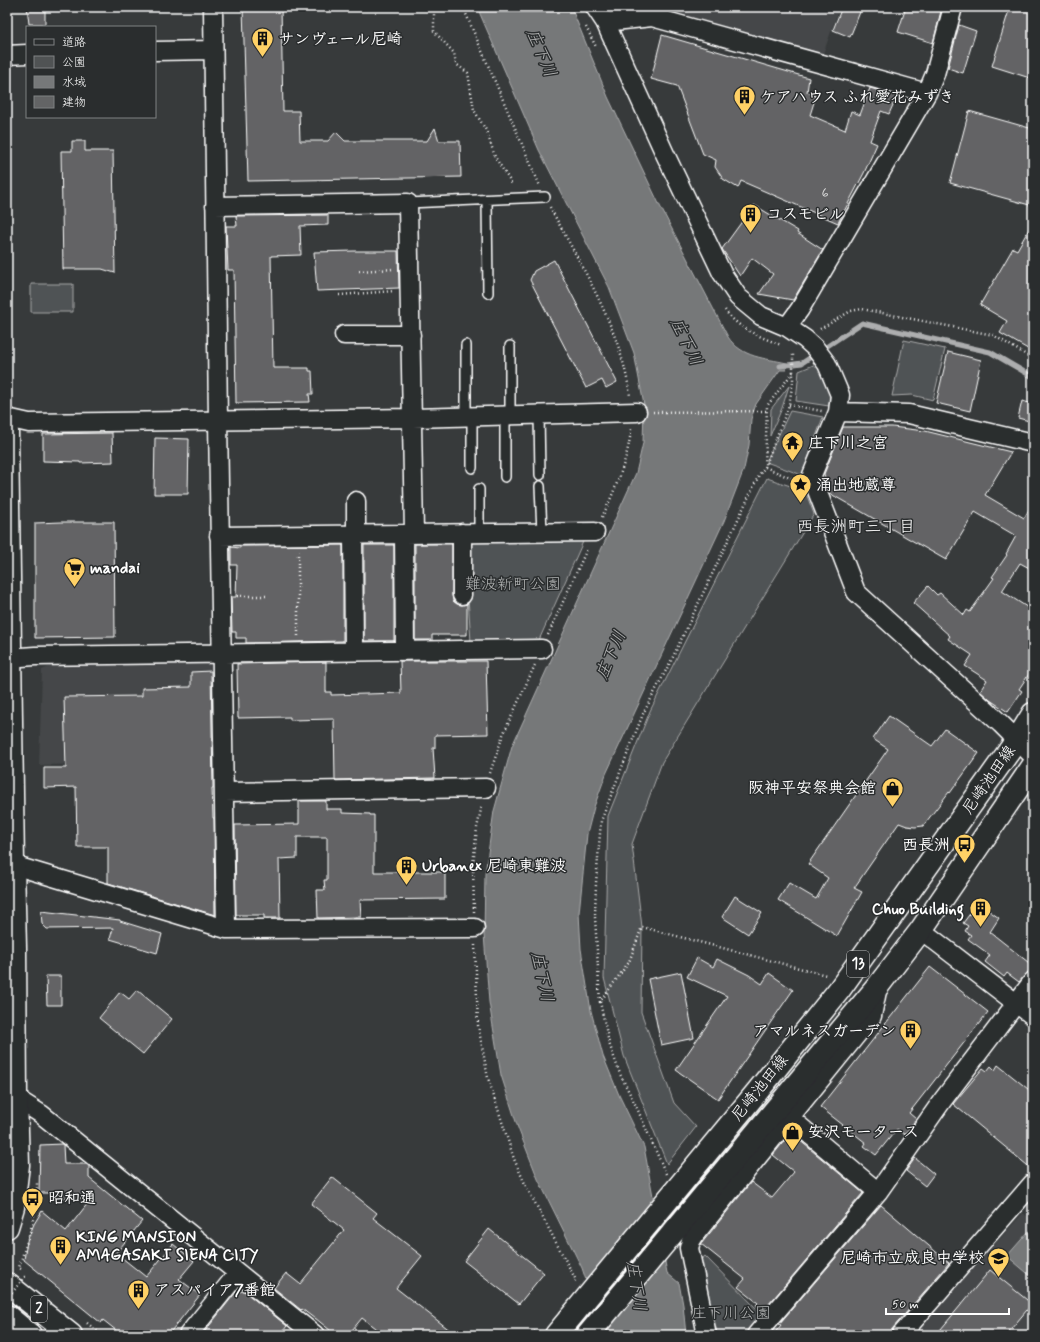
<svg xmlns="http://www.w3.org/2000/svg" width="1040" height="1342" font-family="Mynerve,'Klee One',sans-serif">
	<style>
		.built { fill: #444748 }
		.green { fill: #505354; stroke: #a8a9aa }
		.water { fill: #767879; stroke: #adaeaf }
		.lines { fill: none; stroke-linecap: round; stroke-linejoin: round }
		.stream { stroke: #adaeaf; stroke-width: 5 }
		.building { fill: #636465; stroke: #fff }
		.service-casing { stroke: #fff; stroke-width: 12 }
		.minor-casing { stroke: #fff; stroke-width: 21 }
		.secondary-casing { stroke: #fff; stroke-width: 25 }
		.primary-casing { stroke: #fff; stroke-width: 25 }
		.trunk-casing { stroke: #fff; stroke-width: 25 }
		.path { stroke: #fff; stroke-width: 2.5; stroke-dasharray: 1 3; stroke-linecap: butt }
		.service { stroke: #2a2d2e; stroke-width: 9 }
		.minor { stroke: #2a2d2e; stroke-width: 18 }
		.secondary { stroke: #2a2d2e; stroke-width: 22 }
		.primary { stroke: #2a2d2e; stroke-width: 22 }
		.trunk { stroke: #2a2d2e; stroke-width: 22 }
		.path-bridge { stroke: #fff; stroke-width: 2.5; stroke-dasharray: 1 3; stroke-linecap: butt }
		.labels { text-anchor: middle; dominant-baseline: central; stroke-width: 3; stroke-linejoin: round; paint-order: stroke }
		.number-label { font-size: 14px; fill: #d8d8d8 }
		.shield { fill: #2a2d2e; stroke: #bfc0c0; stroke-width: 1 }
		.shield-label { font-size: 15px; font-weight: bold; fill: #fff }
		.poi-label { font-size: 16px; font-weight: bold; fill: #fff; stroke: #2a2d2e; text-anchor: start }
		.park-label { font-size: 16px; fill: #b0b2b2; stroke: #2a2d2e }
		.street-label { font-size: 16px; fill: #fff; stroke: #2a2d2e }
		.water-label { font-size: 17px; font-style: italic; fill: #b4b5b5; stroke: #2a2d2e }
		.neighbourhood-label { font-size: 17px; fill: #fff; stroke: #2a2d2e }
	</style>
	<rect width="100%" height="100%" fill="#373a3b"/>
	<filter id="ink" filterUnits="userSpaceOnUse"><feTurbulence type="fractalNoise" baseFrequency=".025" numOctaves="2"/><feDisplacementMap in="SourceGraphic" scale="8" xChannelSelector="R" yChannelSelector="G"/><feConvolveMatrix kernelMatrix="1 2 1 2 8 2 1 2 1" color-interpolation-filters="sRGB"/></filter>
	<g filter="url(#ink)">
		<!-- built -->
		<path class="built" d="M654,7H840L823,54Z
			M208,662L215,668L216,762L39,765L42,670L57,663Z
			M1023,1213L1033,1221V1335H913Z"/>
		<!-- green -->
		<path class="green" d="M31,284H73V312H31Z
			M904,340L945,349L933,400L912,395L892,396Z
			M816,364L830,384L829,406L796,401L799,371Z
			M789,386L782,408L770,436L771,409Z
			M790,411L823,417L802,475L766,462Z
			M767,478L805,491L814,514L662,762L632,844L642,927L641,1012L674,1103L696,1127L667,1164L624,1056L604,978L608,816L650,711Z
			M586,535L539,640L471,642L464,538Z
			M705,1256L760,1312L759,1325L750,1335H719L712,1328L698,1262Z"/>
		<!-- water -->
		<path class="water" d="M477,7H571L608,97L660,206L728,337C742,358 765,358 787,363L786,370H780L756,404L751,419L749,445L744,469L724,521L606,774L594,807L587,834L579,913L581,949L591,1011L603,1056L619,1095L644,1147L667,1273L679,1283L683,1305L686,1335H604L582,1268L538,1179L518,1128L501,1075L489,1002L484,934L485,874L494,811L512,746L636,473L643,443L644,405L634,353L609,287L539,150Z
			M1029,1231L1033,1234V1278L1007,1256Z"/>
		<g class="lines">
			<!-- stream -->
			<path class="stream" d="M780,366L802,363L862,323L990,352L1033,377"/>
		</g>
		<!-- building -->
		<path class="building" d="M27,7H45V24H29Z
			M243,7H281L283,111H299L300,141H328L336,132L345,141H427L435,128L439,141H460L461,177L248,181Z
			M842,7H862L850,37L833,30Z
			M906,7H942L933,43L898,32Z
			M1010,7H1033V79L992,66Z
			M959,25L976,31L963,73L948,68Z
			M662,35L809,78L807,92L816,96L810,115L845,130L851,111L860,115L870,88L897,96L889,114L881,111L870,141L877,144L864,173L838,223L741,181L738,188L723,179L715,167L716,160L703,154L677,86L651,79Z
			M969,111L1033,129V206L950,183Z
			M72,141H85V151H113L115,273L102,269H63L61,151H72Z
			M754,205L798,231L797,233L823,250L793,300L759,294L773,274L752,258L740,276L722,249Z
			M328,215V225L300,226L301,255L271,256L273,368H309V371H312L313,394H309L310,402L236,403L234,270H228L226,226H237L236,216Z
			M1033,222V352L1000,333L1007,321L980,305L1013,248L1017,250Z
			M354,251H398L399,288L317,291L314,252Z
			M554,260L617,382L606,388L602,380L586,388L530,280L534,271Z
			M948,352L981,360L970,411L936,403Z
			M1022,401L1033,404V422L1018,418Z
			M843,427H892L925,431L1011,452L985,495L1024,518L1033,503V570L1020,563L1002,591L1033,611V668L1019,689L1022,691L1008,712L990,700L980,691L987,680L965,666L972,655L948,639L950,636L913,603L928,586L937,595L940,593L964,615L967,610L970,612L994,578L992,577L1007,555L1006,554L1016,536L975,512L946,560L829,493L824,474Z
			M112,433L113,462L80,463V462L43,461V434Z
			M155,438L189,439L188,494H154Z
			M62,522H114L115,637L35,638V523Z
			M415,544H452V595L453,601L457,604L462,605L467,604V635H432V640H415Z
			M343,545V641L246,643V638H236V632H232L231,597H236L237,565H231V547L240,548V546Z
			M364,545H394V641H364Z
			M400,661H486L488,734L435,735V748H433L435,778L335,780L334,719L290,720V717L238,718L237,664L326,662V692H331V695L401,693Z
			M211,671L213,788H212L213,818H214L215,915L108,883V847H77L76,787L44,788V768H66L64,697L142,696V688L191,687V672Z
			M889,716L932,746L945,729L979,753L950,793L949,792L923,826L915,827L907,826L899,823L854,888L862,892L837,936L778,900L789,883L816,899L828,878L808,864L888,749L873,739Z
			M299,801H326V809H342V813L370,814V815H374V872H445V899L360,900L361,917L318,918L317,890H325L324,880H327V837H297V858L279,859L280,918H264V915H236L235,825L299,824Z
			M735,896L762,913L748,934L722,917Z
			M978,903L999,918L990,932L1033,966L1030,971L1025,975L1019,982L1007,973L1004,977L985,962L990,955L968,939L971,935L965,931L968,926L963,923Z
			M41,911L120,920V921L162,934L157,953L110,939L113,928L47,929L42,924Z
			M697,958L713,967L717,959L749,975L762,984L769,973L793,990L718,1099L676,1070L727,996L687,977Z
			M930,967L988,1012L909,1113L916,1119L905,1135L897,1129L876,1155L864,1146L866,1143L820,1107Z
			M681,972L694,1038L661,1045L648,979Z
			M46,976H61V1005H47Z
			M137,990L172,1019L143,1054L99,1018L120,992L129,999Z
			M998,1065L1033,1093V1170L953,1104L983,1068L987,1071L991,1066L995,1070Z
			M792,1134L863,1193L763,1311L756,1305L758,1303L738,1287L745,1279L701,1244L751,1182L772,1198L794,1172L773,1155L789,1135Z
			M62,1144L63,1145L64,1164H86L89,1166V1178L142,1221L116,1253L146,1277L173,1244L194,1261L179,1279L200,1295L168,1335H122L103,1320L101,1323L24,1260L27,1241L34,1224L42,1211L66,1231L92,1198H49L52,1193H39L40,1145Z
			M915,1158L934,1174L925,1186L906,1171Z
			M332,1177L377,1213L373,1218L422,1256L396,1288L456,1335H384L362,1318L348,1335H336L315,1318V1319L302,1309L301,1310L274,1288L286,1273L300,1284L344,1230L311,1204Z
			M881,1205L949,1263L893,1328L891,1334L773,1335L781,1325L779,1324Z
			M489,1229L544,1273L519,1304L464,1261Z
			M990,1270L1032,1304L1006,1335H936Z
			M244,1291L287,1326L280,1335H202L236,1292Z"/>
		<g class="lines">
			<defs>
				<path id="service" d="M487,200L488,293
					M408,203L545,197
					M466,345V416
					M510,346V415
					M539,414L540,475
					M472,416V468
					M505,477V415
					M540,486L542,532
					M479,532V489"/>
				<path id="minor" d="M213,7L218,421L226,929
					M595,7L605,22L665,154L722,273L738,297L761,316L787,327L805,339L815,348L827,364L840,395L838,412L812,475L813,480L856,592L1001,724L1033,756
					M605,22L652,17L927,93
					M155,51L213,50
					M7,55L27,54
					M215,206L408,203L414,533
					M787,327L800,309L927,93L935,74L953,7
					M344,335H411
					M838,412L909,414L1033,443
					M7,418L29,423L413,418L637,412
					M462,533V595
					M353,534L354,651
					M356,534V501
					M404,534L405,651
					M219,536L595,532
					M7,658L35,656L542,649
					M224,792L486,788
					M13,865L226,929L475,928
					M921,930L1033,1016
					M16,1098L41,1114L315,1335
					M790,1118L878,1192
					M188,1335L238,1273
					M707,1335L689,1248L691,1241L696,1233L872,1016L878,986
					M756,1335L878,1192L942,1101L1033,981
					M901,1335L1033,1183"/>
				<path id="secondary" d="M7,432L13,865L15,948L16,1098L18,1165L13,1207L7,1227"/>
				<path id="primary" d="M556,1335L757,1092L839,990L1017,740L1033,714
					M588,1335L878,986L921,930L1033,766"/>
				<path id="trunk" d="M7,1284L71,1335
					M7,1316L30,1335"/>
			</defs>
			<!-- service casing -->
			<use href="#service" class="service-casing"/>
			<!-- minor casing -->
			<use href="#minor" class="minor-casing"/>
			<!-- secondary casing -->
			<use href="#secondary" class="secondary-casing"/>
			<!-- primary casing -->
			<use href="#primary" class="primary-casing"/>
			<!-- trunk casing -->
			<use href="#trunk" class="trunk-casing"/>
			<!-- path -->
			<path class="path" d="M432,7L434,9V31L454,53L456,64L468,73L474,110L487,132L495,157L510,181L512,186
				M463,7L540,186
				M586,27L596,47
				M550,207C581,266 621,328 630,396
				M359,271L394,269
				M339,295L394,291
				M725,310C738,329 761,337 781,345
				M820,329L851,311L862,309L993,335L1033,359
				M793,372L767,406L765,467L797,481
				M789,405L822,411
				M653,412L766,411
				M602,517C614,493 629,456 631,429
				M298,551V636
				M237,596H266
				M548,635L587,549
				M490,773L503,735L535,665
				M474,912L473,865L477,828L482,805
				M475,945L478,1025L488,1078L514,1159L526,1186L576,1280L575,1281
				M600,1002L595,917L596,883L601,821L643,714L672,659L759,475L765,467L789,405L793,381V352
				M666,1174L636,1106L620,1074L609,1043L600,1002L629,962L642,927L826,975
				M21,1269L19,1268C23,1252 30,1236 33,1219C36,1206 37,1194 37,1181
				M87,1323L102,1335
				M532,1335L537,1329"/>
			<!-- service -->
			<use href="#service" class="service"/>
			<!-- minor -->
			<use href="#minor" class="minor"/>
			<!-- secondary -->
			<use href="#secondary" class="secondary"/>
			<!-- primary -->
			<use href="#primary" class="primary"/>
			<!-- trunk -->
			<use href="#trunk" class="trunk"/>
			<!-- path-bridge -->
			<path class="path-bridge" d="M7,1299L27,1274"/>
		</g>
	</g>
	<!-- icons -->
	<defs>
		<symbol id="building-pin" viewBox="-11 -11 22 30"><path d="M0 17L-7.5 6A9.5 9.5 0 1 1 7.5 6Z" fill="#ffd166" stroke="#2a2d2e"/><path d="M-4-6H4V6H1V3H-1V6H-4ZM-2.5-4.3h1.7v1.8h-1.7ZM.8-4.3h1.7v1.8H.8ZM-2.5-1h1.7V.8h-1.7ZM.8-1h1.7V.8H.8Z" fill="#111"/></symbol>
		<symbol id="temple-pin" viewBox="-11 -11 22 30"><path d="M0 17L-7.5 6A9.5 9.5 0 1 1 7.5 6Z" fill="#ffd166" stroke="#2a2d2e"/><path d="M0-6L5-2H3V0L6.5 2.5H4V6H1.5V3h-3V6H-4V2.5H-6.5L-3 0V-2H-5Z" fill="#111"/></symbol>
		<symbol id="sight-pin" viewBox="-11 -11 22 30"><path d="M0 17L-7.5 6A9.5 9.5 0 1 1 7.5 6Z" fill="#ffd166" stroke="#2a2d2e"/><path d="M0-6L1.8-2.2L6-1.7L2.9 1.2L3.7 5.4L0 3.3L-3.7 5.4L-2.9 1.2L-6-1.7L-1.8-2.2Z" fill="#111"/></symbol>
		<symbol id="supermarket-pin" viewBox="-11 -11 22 30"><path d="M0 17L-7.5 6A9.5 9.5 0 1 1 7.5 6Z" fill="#ffd166" stroke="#2a2d2e"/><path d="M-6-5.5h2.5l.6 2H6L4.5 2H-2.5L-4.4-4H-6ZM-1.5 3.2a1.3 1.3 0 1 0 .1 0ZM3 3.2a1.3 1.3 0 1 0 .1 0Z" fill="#111"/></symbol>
		<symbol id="shop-pin" viewBox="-11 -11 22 30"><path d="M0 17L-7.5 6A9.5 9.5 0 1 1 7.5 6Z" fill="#ffd166" stroke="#2a2d2e"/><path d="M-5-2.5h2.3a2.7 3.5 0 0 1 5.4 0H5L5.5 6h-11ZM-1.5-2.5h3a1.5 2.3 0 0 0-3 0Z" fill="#111"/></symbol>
		<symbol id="bus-pin" viewBox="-11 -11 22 30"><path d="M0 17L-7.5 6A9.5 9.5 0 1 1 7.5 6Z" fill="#ffd166" stroke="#2a2d2e"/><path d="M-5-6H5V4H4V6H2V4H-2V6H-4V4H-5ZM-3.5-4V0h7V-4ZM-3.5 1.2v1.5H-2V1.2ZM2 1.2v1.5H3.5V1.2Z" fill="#111"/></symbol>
		<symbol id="school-pin" viewBox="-11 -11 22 30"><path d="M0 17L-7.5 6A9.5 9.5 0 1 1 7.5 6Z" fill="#ffd166" stroke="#2a2d2e"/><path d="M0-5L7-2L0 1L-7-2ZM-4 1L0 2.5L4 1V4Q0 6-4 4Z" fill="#111"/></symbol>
	</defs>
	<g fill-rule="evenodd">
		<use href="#building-pin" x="250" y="26" width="25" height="34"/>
		<use href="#building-pin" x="732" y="84" width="25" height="34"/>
		<use href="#building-pin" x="738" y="202" width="25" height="34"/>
		<use href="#temple-pin" x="780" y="430" width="25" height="34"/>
		<use href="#sight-pin" x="788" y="472" width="25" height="34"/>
		<use href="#supermarket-pin" x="62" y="556" width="25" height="34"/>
		<use href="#shop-pin" x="880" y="776" width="25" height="34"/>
		<use href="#bus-pin" x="952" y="832" width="25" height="34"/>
		<use href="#building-pin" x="394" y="854" width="25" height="34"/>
		<use href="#building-pin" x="968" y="896" width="25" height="34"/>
		<use href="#building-pin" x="898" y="1018" width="25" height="34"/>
		<use href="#shop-pin" x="780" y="1120" width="25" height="34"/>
		<use href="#bus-pin" x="20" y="1186" width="25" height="34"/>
		<use href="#building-pin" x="48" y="1234" width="25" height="34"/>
		<use href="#school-pin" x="986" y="1246" width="25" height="34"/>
		<use href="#building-pin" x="126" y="1278" width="25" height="34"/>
	</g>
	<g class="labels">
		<!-- number labels -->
		<g class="number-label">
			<text x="825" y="193">6</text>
		</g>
		<!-- shield labels -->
		<g class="shield">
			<rect x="847" y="951" width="22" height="26" rx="3"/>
			<rect x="31" y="1296" width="16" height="26" rx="3"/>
		</g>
		<g class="shield-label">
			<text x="858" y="964">13</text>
			<text x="39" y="1309">2</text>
		</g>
		<!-- poi labels -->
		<g class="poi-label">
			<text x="278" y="39">サンヴェール尼崎</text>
			<text x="760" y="97">ケアハウス ふれ愛花みずき</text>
			<text x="766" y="214">コスモビル</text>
			<text x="808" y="443">庄下川之宮</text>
			<text x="816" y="485">涌出地蔵尊</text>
			<text x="90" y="568">mandai</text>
			<text x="876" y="788" text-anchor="end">阪神平安祭典会館</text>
			<text x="950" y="845" text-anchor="end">西長洲</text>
			<text x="422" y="866">Urbanex 尼崎東難波</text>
			<text x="964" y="909" text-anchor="end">Chuo Building</text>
			<text x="896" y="1031" text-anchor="end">アマルネスガーデン</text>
			<text x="808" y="1132">安沢モータース</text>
			<text x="48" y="1198">昭和通</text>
			<text x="76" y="1237">KING MANSION<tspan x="76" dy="18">AMAGASAKI SIENA CITY</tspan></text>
			<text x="984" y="1258" text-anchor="end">尼崎市立成良中学校</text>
			<text x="154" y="1290">アスパイア7番館</text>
		</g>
		<!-- park labels -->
		<g class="park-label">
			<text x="513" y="584">難波新町公園</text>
			<text x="731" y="1313">庄下川公園</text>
		</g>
		<!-- street labels -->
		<g class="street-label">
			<text transform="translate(989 780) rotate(-55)">尼崎池田線</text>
			<text transform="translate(760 1088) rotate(-51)">尼崎池田線</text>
		</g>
		<!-- water labels -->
		<g class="water-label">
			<text transform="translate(541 53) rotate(67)">庄下川</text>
			<text transform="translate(686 342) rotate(64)">庄下川</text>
			<text transform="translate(611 655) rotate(-67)">庄下川</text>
			<text transform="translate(542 977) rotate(78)">庄下川</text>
			<text transform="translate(636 1286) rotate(81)">庄下川</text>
		</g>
		<!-- neighbourhood labels -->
		<g class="neighbourhood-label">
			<text x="856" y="527">西長洲町三丁目</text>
		</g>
	</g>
	<!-- margin -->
	<rect width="1040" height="1342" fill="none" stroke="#2a2d2e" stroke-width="24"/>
	<rect x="12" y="12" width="1016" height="1318" fill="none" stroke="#fff" stroke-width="1.5" filter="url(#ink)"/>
	<!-- legend -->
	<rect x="26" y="26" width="130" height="92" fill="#2a2d2e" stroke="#7f8182"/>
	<rect x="34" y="39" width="20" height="6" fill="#2a2d2e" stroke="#7f8182"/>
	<text x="62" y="46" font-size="12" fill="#ffffff">道路</text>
	<rect x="34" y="56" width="20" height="12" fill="#505354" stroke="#7f8182"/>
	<text x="62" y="66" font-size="12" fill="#ffffff">公園</text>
	<rect x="34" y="76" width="20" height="12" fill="#767879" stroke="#7f8182"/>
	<text x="62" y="86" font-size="12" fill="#ffffff">水域</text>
	<rect x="34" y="96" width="20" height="12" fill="#636465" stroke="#7f8182"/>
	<text x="62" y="106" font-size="12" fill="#ffffff">建物</text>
	<!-- scale -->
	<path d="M886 1308v6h123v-6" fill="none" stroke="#ffffff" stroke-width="2"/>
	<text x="892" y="1308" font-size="12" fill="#ffffff" stroke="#2a2d2e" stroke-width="3" paint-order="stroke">50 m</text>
</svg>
